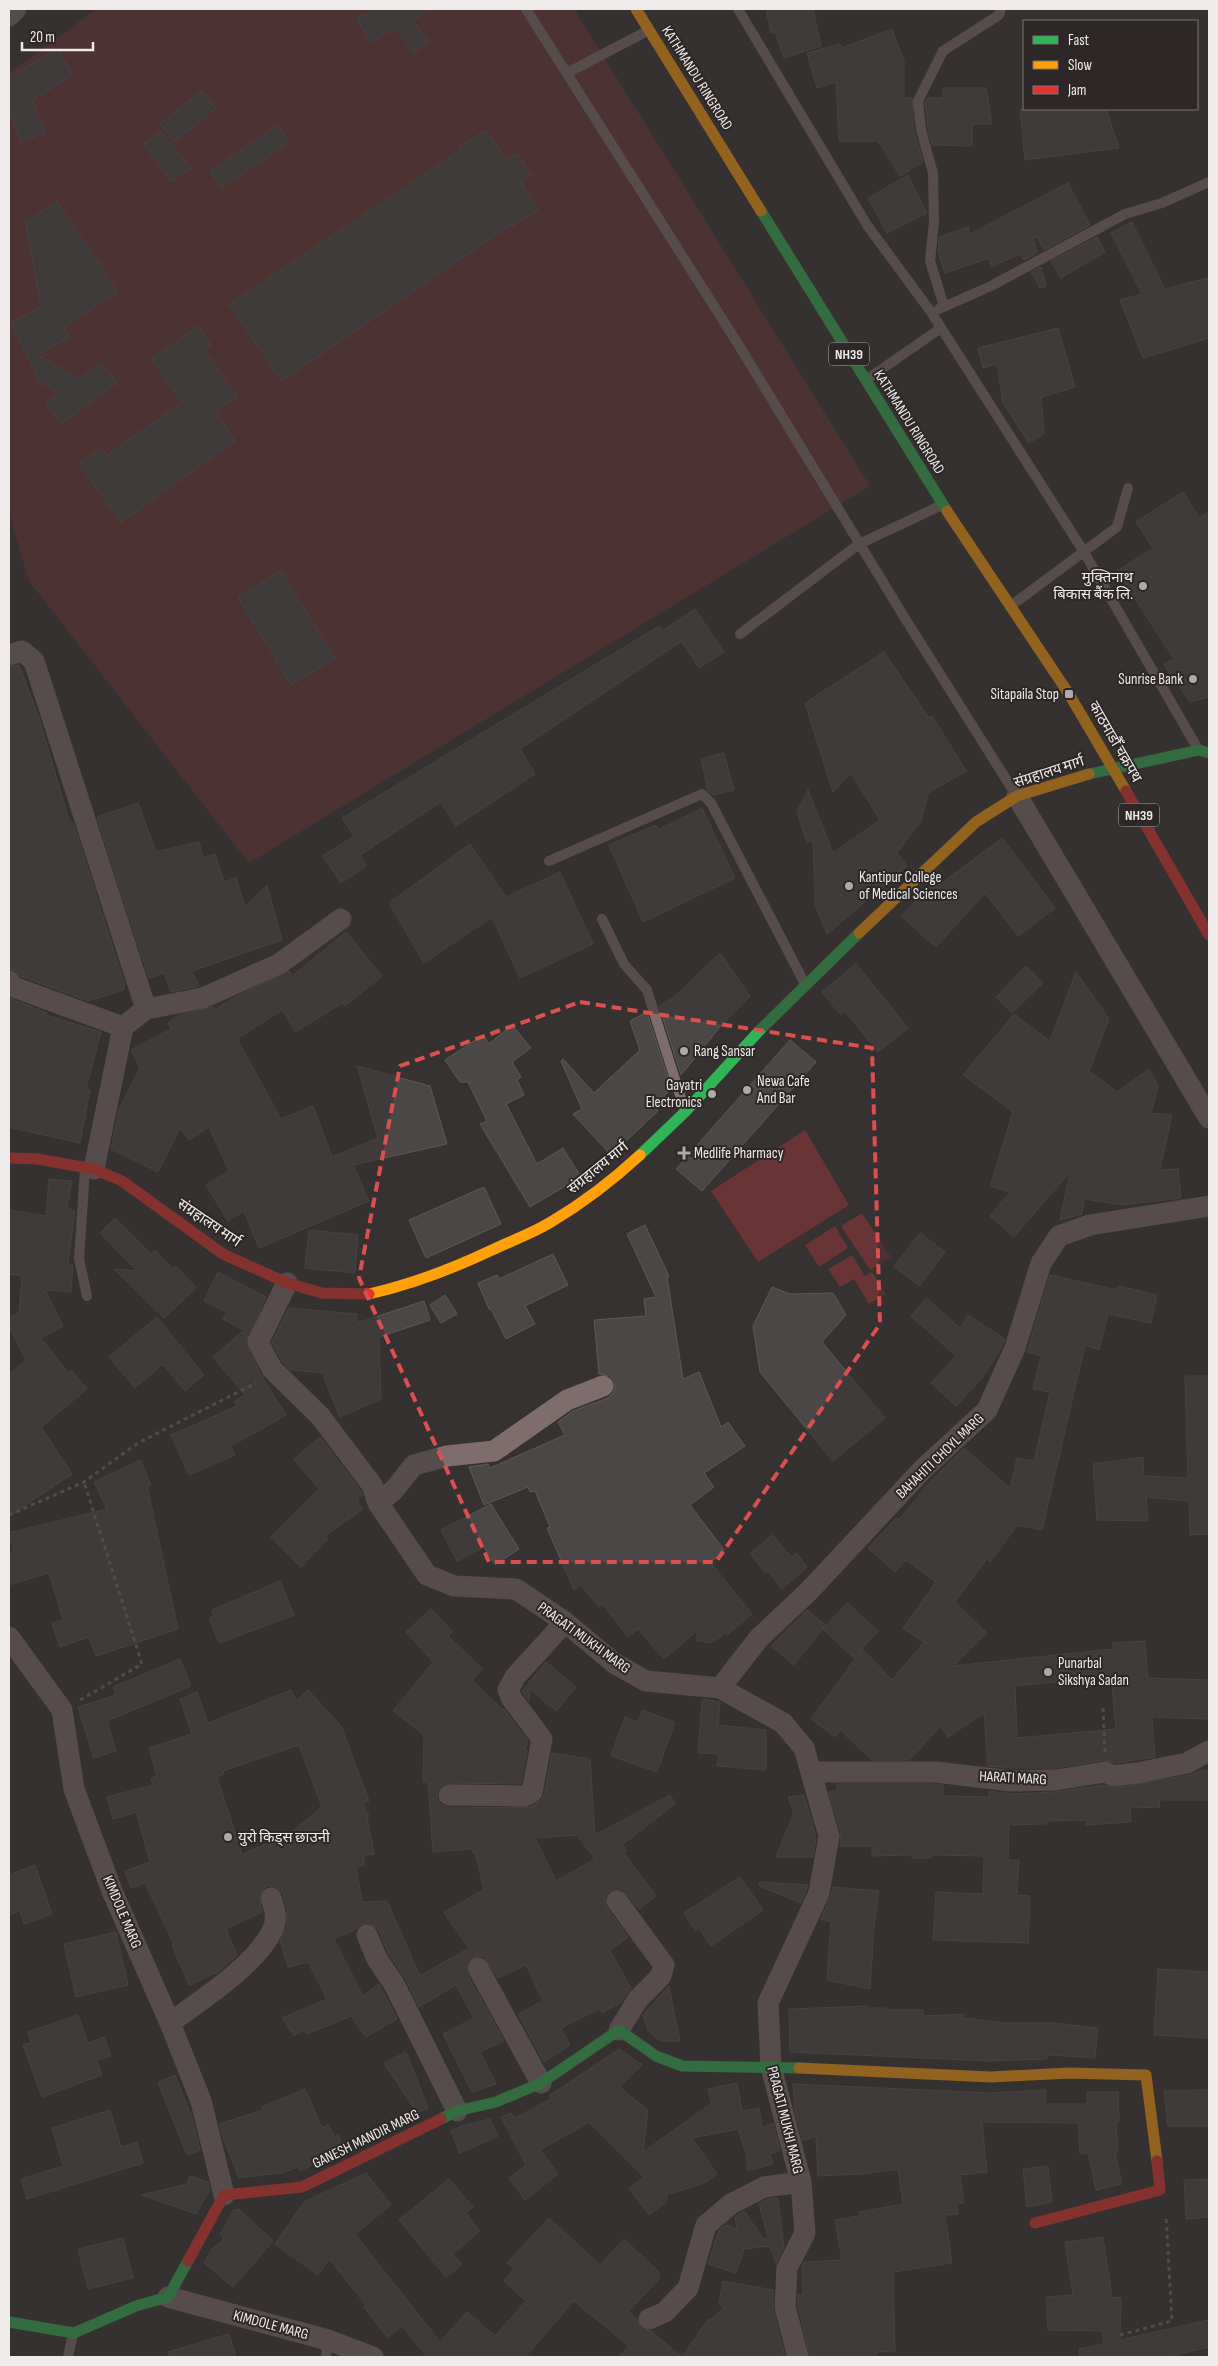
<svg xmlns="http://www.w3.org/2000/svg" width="1218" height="2366" font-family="'Sofia Sans Condensed','Noto Sans Devanagari',sans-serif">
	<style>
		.green { fill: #683435 }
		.building { fill: #4b4747; stroke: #5b5858; fill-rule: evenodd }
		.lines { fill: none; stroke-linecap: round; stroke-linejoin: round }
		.path { stroke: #776b6b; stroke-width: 3; stroke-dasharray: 4 4; stroke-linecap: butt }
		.lane { stroke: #7f6d6d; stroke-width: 10 }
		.street { stroke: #7f6d6d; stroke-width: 21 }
		.fast { stroke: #30b455; stroke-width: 11 }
		.slow { stroke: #ff9f0a; stroke-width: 11 }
		.jam { stroke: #e5322d; stroke-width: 11 }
		.marked { fill: none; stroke: #db4f4f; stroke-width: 4; stroke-dasharray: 10 6; stroke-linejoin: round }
		.poi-dot { fill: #aeaaaa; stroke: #2d2727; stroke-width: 2 }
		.labels { text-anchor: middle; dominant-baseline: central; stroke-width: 4; stroke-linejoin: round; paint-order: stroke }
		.shield { fill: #2d2727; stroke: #b5b0b0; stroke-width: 1 }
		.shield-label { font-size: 14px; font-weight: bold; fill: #efebea }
		.street-label { font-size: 15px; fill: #efebea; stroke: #2d2727 }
		.poi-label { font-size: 15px; fill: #efebea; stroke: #2d2727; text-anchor: start }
	</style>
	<rect width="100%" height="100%" fill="#363232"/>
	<!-- green -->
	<path class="green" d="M97,9H574L870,486L249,863L29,581L9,512V73Z
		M805,1130L849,1205L758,1262L711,1191Z
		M862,1213L891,1257L870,1270L841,1226Z
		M835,1226L848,1248L819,1267L805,1245Z
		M852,1255L865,1276L872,1272L886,1294L869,1304L854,1279L840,1287L828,1269Z"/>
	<!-- building -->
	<path class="building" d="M374,9H433L412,20L429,42L414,53L396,28L370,42L357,18Z
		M766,9H813L821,46L784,58L775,32L771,33Z
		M892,29L904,61V98H912L914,131L923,162L900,176L878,141H839L836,82L817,88L807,53L840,44L842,48Z
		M57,49L73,75L32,100L45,132L21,142L9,110V78Z
		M943,88H986L992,124H972V146L932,145L928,129L925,102L927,98H943Z
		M202,91L216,108L174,142L160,124Z
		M1020,109H1106L1119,148L1025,160Z
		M278,125L289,142L221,188L210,171Z
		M486,130L506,160L517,153L531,175L520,182L538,210L512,227L510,225L282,381L229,305L461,150L460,147Z
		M160,131L191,168L171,182L144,144Z
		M908,175L927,213L887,233L868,198Z
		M1068,183L1090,225L1044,250L1037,237L1033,238L1037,253L1024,260L1020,254L991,267L989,258L945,273L938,252L939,237L968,227L970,234Z
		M57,201L118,291L64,327L69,337L38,355L79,379L101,363L117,383L61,424L46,403L60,393L40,382L11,323L41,307L26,222Z
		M1132,222L1165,289L1208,278L1209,338L1143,358L1120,300L1142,294L1111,233Z
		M1097,237L1105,252L1061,278L1051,261Z
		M1041,267L1046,286L1040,288L1031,272Z
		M198,326L211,345L204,350L237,396L215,412L235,441L121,522L79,464L101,448L107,456L182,402L152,359Z
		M1058,328L1075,387L1041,397L1044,434L1029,443L1003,403L997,364L983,368L978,348Z
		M1183,492L1199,518L1209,511V697L1190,702L1164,665L1174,659L1117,571L1153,548L1136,522Z
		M281,571L335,658L291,685L238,597Z
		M695,609L724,652L699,668L682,642L679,643L520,749L535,774L456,826L441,802L360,855L366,866L341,883L323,856L354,836L342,818L659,626L662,631Z
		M884,652L929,718L932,716L966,771L928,793L921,821L897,853L907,866L827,934L815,904L813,840L807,843L797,812L808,790L833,853L880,820L851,773L833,792L805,703Z
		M19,665L39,718L69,820L74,825L125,986H123L124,990L88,1001L20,976L16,971L9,969V667Z
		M724,753L734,790L713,795L708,791L701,759Z
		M138,803L156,852L199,842L203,858L215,854L224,882L236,878L245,907L267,885L282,940L192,971L199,986L171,992L164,973L149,978L97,817Z
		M702,808L735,878L643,922L609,845L656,825L658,830Z
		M1002,838L1055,908L1018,936L985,893L936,947L901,916L935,882L939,885Z
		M470,844L506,897L560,872L593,944L520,978L492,917L424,963L389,903Z
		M346,932L382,976L345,1006L342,1003L296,1032L282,1010L237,1039L281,1119L313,1106L332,1157L378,1138L357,1066L430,1086L447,1144L353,1165L369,1201L259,1248L244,1211L228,1221L206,1185L229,1171L209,1127L189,1140L180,1128L158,1172L111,1149L119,1109L140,1068L131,1050L171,1029L168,1023L179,1015L213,1007L215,1010L237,996L290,971L291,977Z
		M720,953L750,996L720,1027L681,1075L659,1006L673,998Z
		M856,964L908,1028L878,1052L845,1011L841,1015L822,992Z
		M1026,966L1043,983L1012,1013L996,997Z
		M1076,972L1109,1019L1089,1071L1117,1092L1149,1069L1158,1086L1151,1113L1172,1115L1160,1170L1178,1169L1181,1198L1122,1205L1084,1199L1082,1214L1060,1220L1070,1172L1014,1237L990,1216L1010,1192L990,1186L1013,1112L963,1075L1014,1014L1050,1041Z
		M9,998L47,1013L43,1014L101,1032L86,1089L90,1090L80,1143L9,1127Z
		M647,1012L671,1088L655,1108L658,1111L611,1155L573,1114L582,1109L561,1061L563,1059L594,1093L640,1050L630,1021Z
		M512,1025L531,1048L512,1062L521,1077L517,1080L524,1095L506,1104L537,1164L563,1148L581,1177L530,1207L480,1124L487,1121L468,1082H460L445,1060L483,1035L489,1044Z
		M790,1040L816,1062L702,1191L676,1169Z
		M49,1179L72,1181L67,1208L75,1211L68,1264L73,1265L71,1292L45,1290L63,1326L41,1338L68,1373L71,1370L87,1389L41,1427L72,1474L9,1516V1374L26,1361L9,1326V1318L19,1313L22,1276L9,1274V1210L46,1216Z
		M484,1187L501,1224L426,1258L409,1220Z
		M115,1218L151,1254L155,1250L173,1269L176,1266L196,1288L164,1318L114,1269L137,1271L100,1233Z
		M645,1225L669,1276L667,1277L683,1379L699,1372L721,1427L728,1422L745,1446L704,1473L714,1487L690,1505L725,1551L710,1562L752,1614L727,1635L725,1633L712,1643L696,1640L698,1630L664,1659L638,1629L628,1637L602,1604L599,1607L580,1585L574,1590L547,1528L550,1527L535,1491L530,1492L528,1487L484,1505L469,1467L488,1464L490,1468L565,1435L558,1422L573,1411L608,1398L613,1393L615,1387L614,1381L610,1376L599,1374L594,1320L646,1316L644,1299L656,1297L627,1234Z
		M309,1230L358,1235L355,1273L305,1268Z
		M920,1233L945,1252L919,1286L894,1267Z
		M553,1254L568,1285L525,1306L535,1324L506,1339L491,1309H489L478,1283L497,1275L499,1279Z
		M218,1272L266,1297L246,1343L261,1375L286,1415L231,1446L235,1455L189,1475L171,1435L237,1406L235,1401L245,1395L213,1357L244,1330L223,1319L227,1312L204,1301Z
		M1050,1275L1117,1290L1118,1286L1157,1295L1151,1323L1108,1314L1099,1350L1085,1345L1042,1530L1017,1525L990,1562L987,1559L955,1602L987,1633L953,1666L1113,1649L1112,1643L1145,1641L1148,1678L1209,1680V1719L1152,1717L1155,1757L1116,1763L1103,1760L1055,1768H1012L988,1766L984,1713L948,1737L941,1726L909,1760H872L840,1730L835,1737L811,1719L862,1649L892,1680L924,1642L903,1628L936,1582L906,1560L895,1572L868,1548L896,1518L899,1520L931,1481L964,1448L1010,1488L1017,1458L1034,1461L1050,1392L1033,1389L1041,1356L1027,1352ZM1111,1676L1116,1729L1017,1738L1015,1686Z
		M772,1287L790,1294L833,1293L846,1315L822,1342L885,1418L833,1461L760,1372L753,1326Z
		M445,1295L457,1314L441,1323L430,1305Z
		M926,1298L960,1328L968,1315L1005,1339L999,1352L982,1378L956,1406L931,1383L956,1356L911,1316Z
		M424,1301L430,1320L379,1337L381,1399L340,1417L324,1378L325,1373L290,1370L282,1361L272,1342L289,1308L357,1314V1323Z
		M157,1317L204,1375L185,1391L163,1364L135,1388L109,1357Z
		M1185,1376H1209V1534L1190,1535L1189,1501L1146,1497L1148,1521L1097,1520L1093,1464L1143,1457L1144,1476L1188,1478Z
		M320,1437L361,1491L362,1495L357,1501L363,1509L325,1536L328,1539L301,1567L271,1537L319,1489L294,1459Z
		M140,1460L151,1485L147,1486L178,1629L96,1656L89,1637L60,1647L52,1623L63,1620L49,1573L9,1585V1553L14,1551L9,1533L107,1509L94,1482Z
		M491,1504L519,1549L495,1565L484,1547L457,1561L441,1530Z
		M773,1535L791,1557L796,1553L807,1567L782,1589L768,1571L765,1573L750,1553Z
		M280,1581L294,1615L219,1643L209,1618L214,1616L212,1610Z
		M847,1603L878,1631L854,1658L823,1629Z
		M431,1609L453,1632L448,1636L482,1669L472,1680L503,1710L504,1709L527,1740V1746L524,1750H527L521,1783L443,1784L439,1788L437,1794L438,1801L442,1805L449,1808L530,1807L542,1800L544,1795L552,1753L590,1759L595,1835L670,1795L675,1804L622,1845L627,1851L624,1853L656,1896L639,1909L622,1889L610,1891L605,1896L607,1908L628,1937L610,1951L631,1988L621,2002L602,2013L599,2009L561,2028L570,2045L544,2062L518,2014L543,2001L526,1965L498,1978L484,1957L478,1956L468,1961L466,1967L467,1974L504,2041L480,2052L496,2084L472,2092L443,2034L474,2018L456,1985L419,2007L405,1978L388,1953L379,1930L369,1923L362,1924L356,1929L334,1939L363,1996L379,1984L397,2019L366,2037L351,2016L307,2034L305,2029L294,2036L282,2018L327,1999L308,1962L288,1967L280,1941L287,1926V1909L283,1893L274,1886H266L259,1895L262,1912L226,1929L237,1955L218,1972L189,1985L172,1945L174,1944L145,1883L131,1888L125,1871L150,1862L136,1812L113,1819L107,1797L153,1785L151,1778L157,1776L149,1748L192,1734L180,1699L197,1692L208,1723L291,1690L296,1701L308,1690L341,1726L369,1801L362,1803L369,1816L367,1817L374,1854L363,1856L365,1865L356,1867L362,1902L387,1901L420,1976L469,1948L444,1913L484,1889L475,1853H473L472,1849L433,1852L428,1782H423L424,1735L393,1711L433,1662L406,1632ZM299,1745L322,1807L288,1835L242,1854L217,1777L224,1774L223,1771ZM577,1835L595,1859L556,1881L535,1838Z
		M807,1610L826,1625L794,1665L771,1646Z
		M180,1659L191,1686L107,1721L116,1751L94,1758L78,1707L116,1695L113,1687Z
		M546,1662L576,1687L556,1711L530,1689L529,1701L522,1691Z
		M702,1699L720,1702L718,1725L766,1730V1770L717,1766L719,1754L698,1753Z
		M642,1710L675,1722L657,1772L611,1756L625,1717L638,1722Z
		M1209,1770V1800H1159L1160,1807L1130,1808L1131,1822L1086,1825V1820L1046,1821V1824L1009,1825L1008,1860H1019L1017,1895L1030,1896L1028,1943L933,1940L936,1892L983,1894L984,1856L931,1855V1858H912V1855L872,1856V1846H840L841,1833L829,1792L837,1790V1784H935L943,1785V1796L990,1797L989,1791L1011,1794L1056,1792L1103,1785L1116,1788L1189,1775L1199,1771Z
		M804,1795L816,1837L813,1857H776L794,1813L788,1797Z
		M35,1865L52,1914L24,1924L20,1911L9,1915V1875Z
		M740,1877L763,1910L711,1946L699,1928L695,1931L684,1913Z
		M760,1882L808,1885L801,1903L759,1886Z
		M833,1887L879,1891L874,1927L870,1989L827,1980L831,1922L821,1919L830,1898Z
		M116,1932L128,1985L76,1997L64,1944Z
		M1158,1969L1209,1972V2038L1154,2035Z
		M668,1987H669L680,2041H661L648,2031L643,2015Z
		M868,2006V2008H886V2010H923V2016L964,2014V2018L1004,2023H1055L1098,2028L1095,2058L1049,2055L1046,2059L991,2061L790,2052L789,2009Z
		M78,2015L88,2043L104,2037L111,2056L97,2060L102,2075L42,2097L23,2045L31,2043L28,2032Z
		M619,2049L642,2065L619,2087L648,2110L643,2152L711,2104L708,2089L737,2083L742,2111L759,2108L762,2128L773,2123L780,2150L770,2154L773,2164L748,2171L746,2154L738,2129L692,2138L717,2174L704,2183L666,2195L667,2201L649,2215L629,2189L644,2177L589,2122L540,2150L558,2174L525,2200L509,2178L526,2165L501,2117L511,2113L515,2118L551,2099L549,2096Z
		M406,2052L428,2108L417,2113L384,2063Z
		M175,2075L193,2120L200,2150L187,2155L158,2082Z
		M793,2084L990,2093L1046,2090L1045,2104H1087V2092H1118L1119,2122L1116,2123L1118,2151H1115L1122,2184L1096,2190L1088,2153L1080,2154L1078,2123L982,2122L987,2172L960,2175L964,2203L956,2204L958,2214L945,2215L952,2263L893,2272L895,2351L876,2352L877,2357H810L798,2306V2295H803L802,2267L804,2262L842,2260L835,2220L859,2216V2212L903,2204L898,2169L862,2174L818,2176L816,2136L803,2141L795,2110Z
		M305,2089L322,2128L329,2125L334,2137L338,2135L344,2149L300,2171L298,2167L281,2173L239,2178L224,2140L219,2124L263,2110L262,2107Z
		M1209,2090V2126H1168L1164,2091Z
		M110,2110L121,2147L137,2142L143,2163L27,2199L21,2179L63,2166L52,2128Z
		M490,2119L498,2136L460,2153L451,2131L462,2126Z
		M1048,2166L1052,2202L1027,2207L1023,2169Z
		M366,2173L391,2205L355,2234L440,2342L467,2312L495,2336L526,2301L504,2281L514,2269L507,2263L549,2218L600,2265L624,2239L659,2272V2279L628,2312L637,2319L641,2329L651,2331L682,2357L709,2318L711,2320L723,2308L719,2303L723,2281L773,2290V2310L785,2357H619L629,2346L574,2301L525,2357H427L402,2326L387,2337L364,2307L366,2305L329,2259L318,2275L275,2244L304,2202Z
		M190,2176L208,2182L210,2189L196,2214L142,2195L187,2184Z
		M449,2179L473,2207L466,2213L480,2231L453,2254L462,2264L446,2277L399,2220Z
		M1209,2179V2217L1186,2219L1184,2180Z
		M778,2198L784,2246L776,2263L770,2246L744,2249L736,2273L708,2264L719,2230L725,2225L737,2229L735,2217L744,2211L763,2238L769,2240L759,2204L768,2199Z
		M239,2209L273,2241L233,2287L204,2263L212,2249L224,2239L220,2235L234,2210Z
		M1103,2237L1112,2297L1121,2298L1120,2340L1209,2320V2347L1165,2357H1080L1079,2349L1104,2344L1102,2331L1048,2330L1046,2297L1073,2295L1065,2242Z
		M123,2238L133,2278L88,2289L78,2249Z
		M229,2334L236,2357H169L168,2352Z"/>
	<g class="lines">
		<!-- path -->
		<path class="path" d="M9,1515L84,1482L138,1443L256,1383
			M80,1700L142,1664L84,1482
			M1103,1708L1105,1752
			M1120,2335L1172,2321L1166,2215"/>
		<!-- lane -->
		<path class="lane" d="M526,9L738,344L906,620L1016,795
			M738,9L867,225L931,312L1084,552L1198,749
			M567,73L649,30
			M944,306L930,261L934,222L933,173L921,130L918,101L943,51L999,15L1001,9
			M939,309L991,286L1125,214L1162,203L1209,182
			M866,380L941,328
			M1012,605L1117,527L1128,488
			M740,634L859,544L942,505
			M549,861L702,794L711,803L805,984
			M602,919L624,964L647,990L684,1108
			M85,1169L79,1259L87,1296
			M68,2357L73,2334
			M326,2357L328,2340"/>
		<!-- street -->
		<path class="street" d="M9,16L16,9
			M9,655L22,651L34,661L146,1009
			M1017,796L1209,1118
			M9,981L11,986L123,1027
			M94,1169L123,1027L146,1009L203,998L279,964L341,919
			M287,1283L258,1342L272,1369L320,1416L372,1485L378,1503L427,1575L454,1586L516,1589L565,1622L614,1663L646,1681L720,1688L783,1723L804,1748L829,1836L819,1893L768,2003L771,2067L801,2182L805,2233L787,2268L785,2307L798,2357
			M378,1503L394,1490L414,1465L447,1456L494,1451L567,1400L603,1386
			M9,1637L62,1710L74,1789L112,1891L170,2023L201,2101L224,2195
			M720,1688L759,1638L808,1592L923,1469L987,1410L1015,1348L1041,1263L1059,1236L1090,1225L1209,1206
			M811,1772H936L1011,1781L1056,1780L1105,1772L1114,1776L1137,1773L1187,1763L1209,1751
			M449,1795L524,1796L532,1792L542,1739L512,1699L508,1690L515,1677L565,1622
			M617,1901L664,1965L661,1976L638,1999L619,2030
			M367,1935L377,1959L394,1984L457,2111
			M478,1968L541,2083
			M170,2023C202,1999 255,1966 272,1931C278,1920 275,1909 271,1898
			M168,2297L328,2340L373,2357
			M649,2319L665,2312L688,2288L706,2225L731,2204L764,2187L801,2182"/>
		<!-- fast -->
		<path class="fast" d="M761,211L947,511
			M1089,774L1199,750L1209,753
			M640,1155L685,1112L760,1030L859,933
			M441,2119L457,2111L496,2102L541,2083L619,2030L656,2056L682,2066L799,2068
			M9,2322L74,2333L136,2306L168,2297L188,2261"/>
		<!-- slow -->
		<path class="slow" d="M636,9L761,211
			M947,511L1069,694L1126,791
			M859,933L976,822L1017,796L1089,774
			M369,1294C413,1284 452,1269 492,1250C511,1241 533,1233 551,1222C583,1203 613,1180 640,1155
			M799,2068L991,2077L1069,2073L1146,2075L1157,2161"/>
		<!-- jam -->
		<path class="jam" d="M1126,791L1209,935
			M9,1158L37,1159L94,1169L122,1181L223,1254L287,1283L322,1293L369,1294
			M1035,2223L1160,2190L1157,2161
			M188,2261L224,2195L302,2187L441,2119"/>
	</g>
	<!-- marked area -->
	<path d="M0 0H1218V2366H0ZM580,1002L872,1048L880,1324L716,1562H489L359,1278L400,1066Z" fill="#363232" fill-opacity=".55" fill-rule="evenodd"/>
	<path class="marked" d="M580,1002L872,1048L880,1324L716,1562H489L359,1278L400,1066Z"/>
	<!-- markers -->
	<g class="poi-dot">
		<circle cx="1143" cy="586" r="5"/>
		<circle cx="1193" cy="679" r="5"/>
		<rect x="1064" y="689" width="10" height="10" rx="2.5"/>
		<circle cx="849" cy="886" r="5"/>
		<circle cx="684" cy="1051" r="5"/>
		<circle cx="747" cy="1090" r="5"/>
		<circle cx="712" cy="1094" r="5"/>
		<path d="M681.5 1145.5h5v5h5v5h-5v5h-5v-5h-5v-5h5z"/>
		<circle cx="1048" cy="1672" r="5"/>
		<circle cx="228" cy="1837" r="5"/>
	</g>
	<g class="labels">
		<!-- shield labels -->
		<g class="shield">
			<rect x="829" y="342.5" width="40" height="23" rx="4"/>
			<rect x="1119" y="803.5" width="40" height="23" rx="4"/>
		</g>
		<g class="shield-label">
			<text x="849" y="354">NH39</text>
			<text x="1139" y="815">NH39</text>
		</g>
		<!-- street labels -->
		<g class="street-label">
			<text transform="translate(697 78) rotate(58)">KATHMANDU RINGROAD</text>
			<text transform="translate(909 422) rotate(58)">KATHMANDU RINGROAD</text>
			<text transform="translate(1115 742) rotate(60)">काठमाडाैँ चक्रपथ</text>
			<text transform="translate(1049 772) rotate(-18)">संग्रहालय मार्ग</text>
			<text transform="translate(598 1168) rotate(-39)">संग्रहालय मार्ग</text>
			<text transform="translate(209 1223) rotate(34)">संग्रहालय मार्ग</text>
			<text transform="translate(940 1456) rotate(-44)">BAHAHITI CHOYL MARG</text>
			<text transform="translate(584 1638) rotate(36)">PRAGATI MUKHI MARG</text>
			<text transform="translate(1013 1778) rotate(3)">HARATI MARG</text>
			<text transform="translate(122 1912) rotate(67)">KIMDOLE MARG</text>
			<text transform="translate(785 2120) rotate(76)">PRAGATI MUKHI MARG</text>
			<text transform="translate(366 2139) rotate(-26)">GANESH MANDIR MARG</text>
			<text transform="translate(271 2325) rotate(15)">KIMDOLE MARG</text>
		</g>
		<!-- poi labels -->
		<g class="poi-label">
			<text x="1133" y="577" text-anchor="end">मुक्तिनाथ<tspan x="1133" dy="17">बिकास बैंक लि.</tspan></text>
			<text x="1183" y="679" text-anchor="end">Sunrise Bank</text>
			<text x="1059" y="694" text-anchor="end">Sitapaila Stop</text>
			<text x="859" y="877">Kantipur College<tspan x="859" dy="17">of Medical Sciences</tspan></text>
			<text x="694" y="1051">Rang Sansar</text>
			<text x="757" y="1081">Newa Cafe<tspan x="757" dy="17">And Bar</tspan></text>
			<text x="702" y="1085" text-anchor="end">Gayatri<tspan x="702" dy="17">Electronics</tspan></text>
			<text x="694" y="1153">Medlife Pharmacy</text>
			<text x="1058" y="1663">Punarbal<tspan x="1058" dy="17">Sikshya Sadan</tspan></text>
			<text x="238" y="1837">युरो किड्स छाउनी</text>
		</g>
	</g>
	<!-- border -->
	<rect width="1218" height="2366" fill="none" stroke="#efebea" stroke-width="20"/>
	<!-- legend -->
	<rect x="1023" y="20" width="175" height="90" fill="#2d2727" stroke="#7b7575"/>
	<rect x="1033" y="36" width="25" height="8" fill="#30b455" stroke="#7b7575"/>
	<text x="1068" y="45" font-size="15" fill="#efebea">Fast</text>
	<rect x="1033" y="61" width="25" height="8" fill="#ff9f0a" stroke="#7b7575"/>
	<text x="1068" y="70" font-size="15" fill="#efebea">Slow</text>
	<rect x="1033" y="86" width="25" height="8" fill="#e5322d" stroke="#7b7575"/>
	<text x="1068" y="95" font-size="15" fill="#efebea">Jam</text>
	<!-- scale -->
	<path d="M22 42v8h71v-8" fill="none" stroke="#efebea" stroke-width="2.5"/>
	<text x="30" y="42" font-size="15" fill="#efebea" stroke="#2d2727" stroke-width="4" paint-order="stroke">20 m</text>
</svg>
